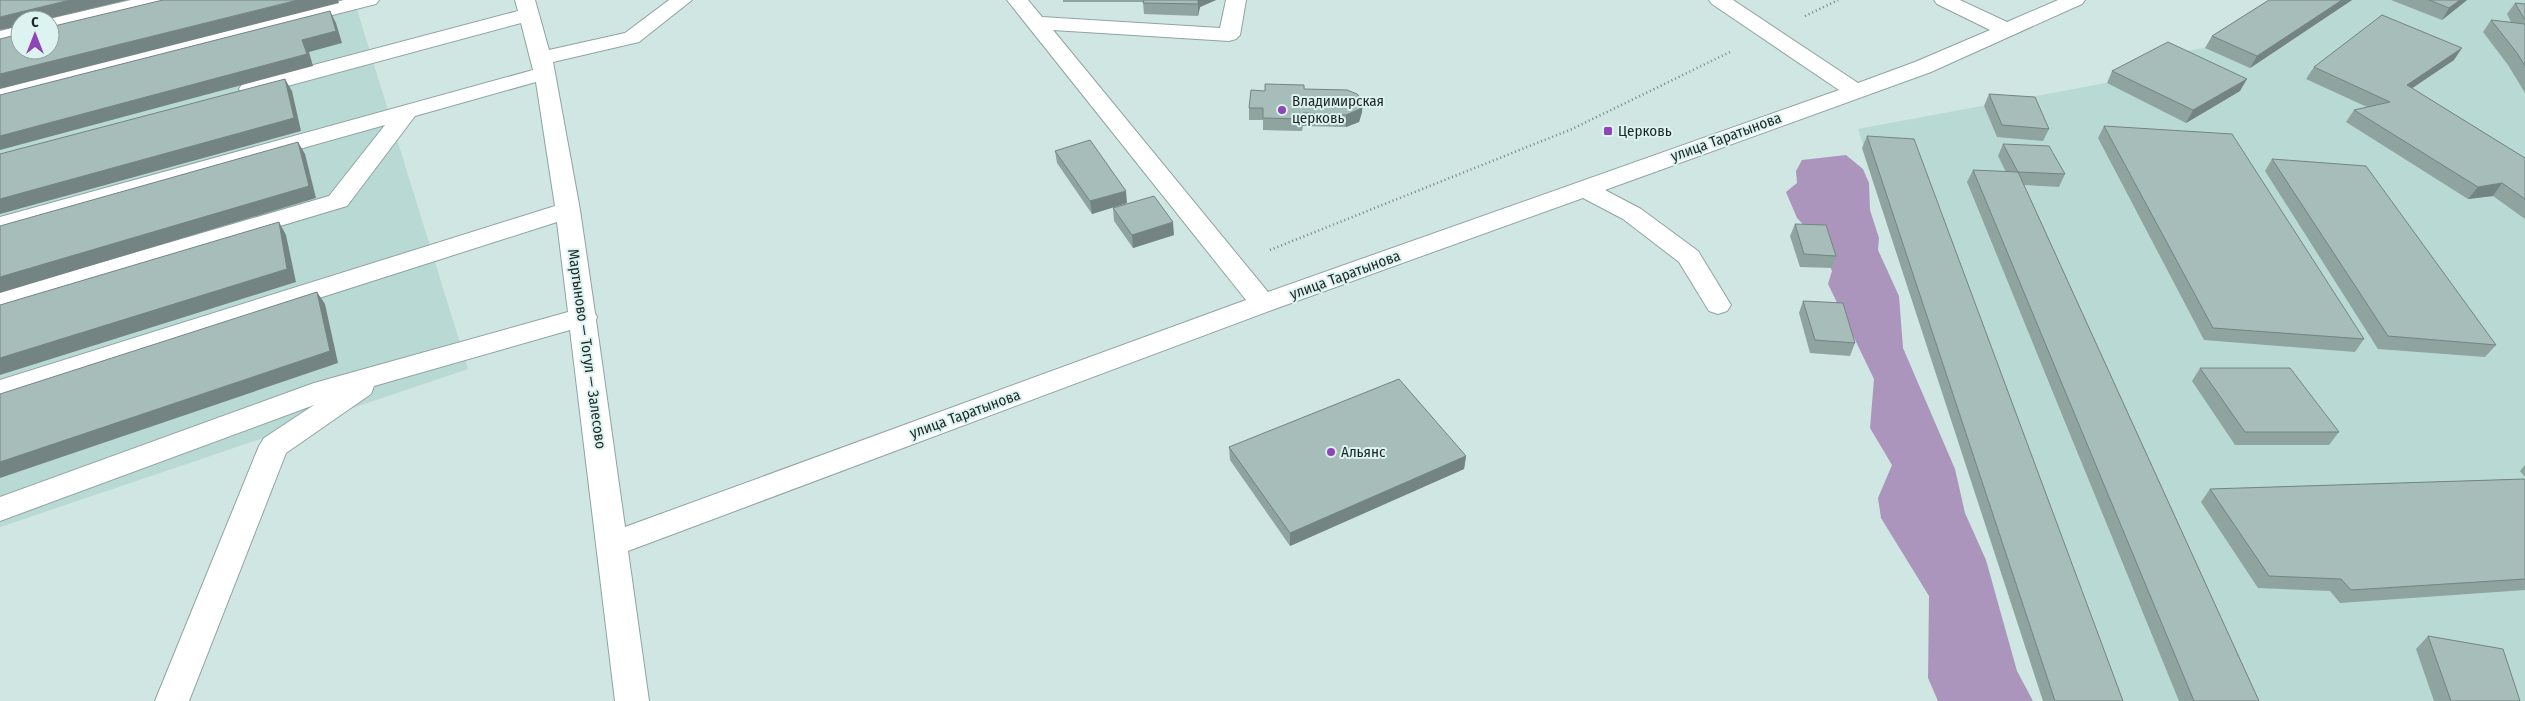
<svg xmlns="http://www.w3.org/2000/svg" width="2525" height="701" font-family="'Fira Sans Condensed',sans-serif">
	<style>
		.built { fill: #b9d9d5; fill-rule: evenodd }
		.forest { fill: #ac95bd }
		.lines { fill: none; stroke-linecap: round; stroke-linejoin: round }
		.minor-casing { stroke: #8fa4a1; stroke-width: 2 }
		.path { stroke: #748380; stroke-width: 2.5; stroke-dasharray: 1 3; stroke-linecap: butt }
		.minor { fill: #fff; fill-rule: evenodd }
		.wall { fill: #8fa39f }
		.shaded-wall { fill: #748482 }
		.building { fill: #a6bdb9; stroke: #748482 }
		.poi-dot { fill: #8d45b7; stroke: #dcf3ef; stroke-width: 2 }
		.labels { text-anchor: middle; dominant-baseline: central; stroke-width: 4; stroke-linejoin: round; paint-order: stroke }
		.poi-label { font-size: 15px; fill: #1d2624; stroke: #dcf3ef; text-anchor: start }
		.street-label { font-size: 15px; fill: #1d2624; stroke: #dcf3ef }
	</style>
	<rect width="100%" height="100%" fill="#cfe6e2"/>
	<!-- built -->
	<path class="built" d="M0,0H354L468,369L0,527ZM20,20H50V50H20Z
		M2281,0H2525V701H2043L1858,129L2106,83L2162,54L2205,48Z"/>
	<!-- forest -->
	<path class="forest" d="M1846,155L1863,169L1869,183L1870,210L1879,238L1878,250L1899,296L1903,348L1955,469L1965,513L1986,560L2017,671L2033,701H1938L1928,678L1929,596L1881,518L1878,498L1892,465L1870,428L1874,379L1828,284L1832,271L1822,244L1797,218L1786,192L1797,183L1796,171L1802,160Z"/>
	<g class="lines">
		<defs>
			<path id="minor" d="M131,0H168L165,4L50,31V20H45Z
				M344,0H379L376,4L0,99V85Z
				M515,0H535L549,50L625,33L669,0H692L639,42L553,62L580,210L595,313L597,317L596,320L625,527L1246,300L1007,0H1028L1042,17L1220,28L1226,0H1246L1240,35L1236,39L1229,41L1053,30L1268,292L1839,90L1712,4L1709,0H1733L1858,83L1915,62L1990,30L1937,4L1934,0H1960L2007,22L2058,0H2085L2082,4L1931,72L1605,190L1641,209L1698,251L1731,305L1727,311L1718,314L1709,311L1679,262L1623,219L1583,198L1272,310L628,551L649,701H615L570,330L374,386L371,394L286,453L189,701H155L259,446L264,438L314,405L0,521V497L314,383L568,312L557,222L0,400V380L555,206L536,82L415,116L347,206L0,310V292L329,196L385,125L0,233V217L533,70L521,23L250,96L242,94L239,89L242,84L518,11Z
				M20,26V38L0,43V31Z"/>
		</defs>
		<!-- minor casing -->
		<use href="#minor" class="minor-casing"/>
		<!-- path -->
		<path class="path" d="M1805,16L1838,0
			M1270,250L1572,129L1732,51"/>
		<!-- minor -->
		<use href="#minor" class="minor"/>
	</g>
	<!-- wall -->
	<path class="wall" d="M1063,0H1216L1200,7L1198,16L1144,14L1143,2H1063Z
		M2269,0H2352L2250,68L2205,48L2212,36Z
		M2391,0H2467L2442,20Z
		M2515,3L2525,4V93L2508,65L2483,32L2491,20L2511,22L2507,14Z
		M2454,60L2412,88L2525,158V219L2493,196L2468,199L2346,122L2354,110L2367,107L2306,79L2314,67Z
		M2112,71L2240,91L2186,123L2107,83Z
		M1304,89L1362,112L1359,122L1346,127L1303,126L1302,131L1263,130V120H1249V108L1265,91Z
		M1989,94L2049,129L2043,141L1997,137L1984,106Z
		M2104,126L2364,339L2355,352L2204,340L2098,138Z
		M1867,136L2123,701H2043L1862,148Z
		M2003,144L2065,174L2059,187L2024,185L2259,701H2179L1967,182L1973,170L2006,172L1998,156Z
		M1055,151L1127,203L1092,214L1057,163Z
		M2272,159L2496,345L2485,357L2378,349L2265,171Z
		M1113,208L1174,235L1133,248L1114,221Z
		M1795,224L1836,256L1832,268L1800,267L1790,236Z
		M1803,301L1855,343L1850,356L1810,353L1799,313Z
		M2200,368L2339,432L2329,445H2235L2192,381Z
		M1229,447L1466,456L1464,469L1290,546L1230,460Z
		M2525,465V477L2520,471Z
		M2525,479V590L2340,603L2330,591L2258,588L2201,502L2210,489Z
		M2428,636L2520,701H2434L2416,649Z"/>
	<!-- shaded-wall -->
	<path class="shaded-wall" d="M70,0H127L43,20H20V26L0,30V17Z
		M298,0H338L339,3L0,89V74Z
		M1198,0H1216L1200,7L1198,16Z
		M2342,0H2352L2250,68L2257,56Z
		M2460,0H2467L2442,20L2449,8Z
		M330,11L336,23L342,43L309,52L313,66L0,150V136L302,40Z
		M2462,48L2454,60L2399,97L2407,85Z
		M285,79L292,91L301,131L0,214V199Z
		M2247,79L2240,91L2186,123L2193,110Z
		M1363,100L1362,112L1359,122L1346,127V115Z
		M298,142L305,154L316,198L0,293V277Z
		M2502,183L2493,196L2468,199L2478,187Z
		M1126,191L1127,203L1092,214L1090,201Z
		M279,222L286,235L296,282L0,375V358Z
		M1173,222L1174,235L1133,248L1132,235Z
		M317,292L325,304L338,363L0,478V462Z
		M1466,456L1464,469L1290,546V533Z"/>
	<!-- building -->
	<path class="building" d="M0,0H70L0,17Z
		M163,0H298L0,74V39L20,34V50H50V27Z
		M1144,0H1198V4L1143,3Z
		M2269,0H2342L2257,56L2212,36Z
		M2429,0H2460L2449,8Z
		M2515,3L2525,4V20Z
		M330,11L336,31L302,40L307,54L0,136V95Z
		M2382,15L2462,48L2407,85L2525,158V199L2502,183L2478,187L2354,110L2390,102L2314,67Z
		M2491,20L2525,24V66L2517,53Z
		M2168,42L2247,79L2193,110L2112,71Z
		M285,79L294,118L0,199V154Z
		M1265,84L1304,85V89L1347,90L1357,94L1363,100L1360,109L1346,115L1303,113L1302,119L1263,118V108H1249L1251,90L1265,91Z
		M1989,94L2035,97L2049,129L2002,125Z
		M2104,126L2232,134L2364,339L2213,328Z
		M1867,136L1914,139L2123,701H2055Z
		M1090,140L1126,191L1090,201L1055,151Z
		M298,142L309,186L0,277V226Z
		M2003,144L2049,146L2065,174L2018,172L2259,701H2194L1973,170L2018,172Z
		M2272,159L2366,166L2496,345L2388,336Z
		M1154,196L1173,222L1132,235L1113,208Z
		M279,222L287,269L0,358V305Z
		M1795,224L1826,225L1836,256L1804,254Z
		M317,292L330,351L0,462V394Z
		M1803,301L1843,303L1855,343L1815,340Z
		M2200,368H2290L2339,432H2245Z
		M1399,379L1466,456L1290,533L1229,447Z
		M2525,479V579L2351,590L2341,579L2269,576L2210,489Z
		M2428,636L2503,649L2520,701H2451Z"/>
	<!-- markers -->
	<g class="poi-dot">
		<circle cx="1282" cy="110" r="5"/>
		<rect x="1603" y="126" width="10" height="10" rx="2.5"/>
		<circle cx="1331" cy="452" r="5"/>
	</g>
	<g class="labels">
		<!-- poi labels -->
		<g class="poi-label">
			<text x="1292" y="101">Владимирская<tspan x="1292" dy="17">церковь</tspan></text>
			<text x="1618" y="131">Церковь</text>
			<text x="1341" y="452">Альянс</text>
		</g>
		<!-- street labels -->
		<g class="street-label">
			<text transform="translate(1726 137) rotate(-20)">улица Таратынова</text>
			<text transform="translate(1345 275) rotate(-20)">улица Таратынова</text>
			<text transform="translate(587 349) rotate(82)">Мартыново — Тогул — Залесово</text>
			<text transform="translate(965 414) rotate(-20)">улица Таратынова</text>
		</g>
	</g>
	<!-- north arrow -->
	<g transform="translate(35 35)"><circle r="24" fill="#dcf3ef" stroke="#90a19e"/>
	<path d="M0-4L9 19L0 12L-9 19Z" fill="#8d45b7"/>
	<text y="-8" font-size="14" font-weight="bold" text-anchor="middle" fill="#1d2624">С</text>
	</g>
</svg>
